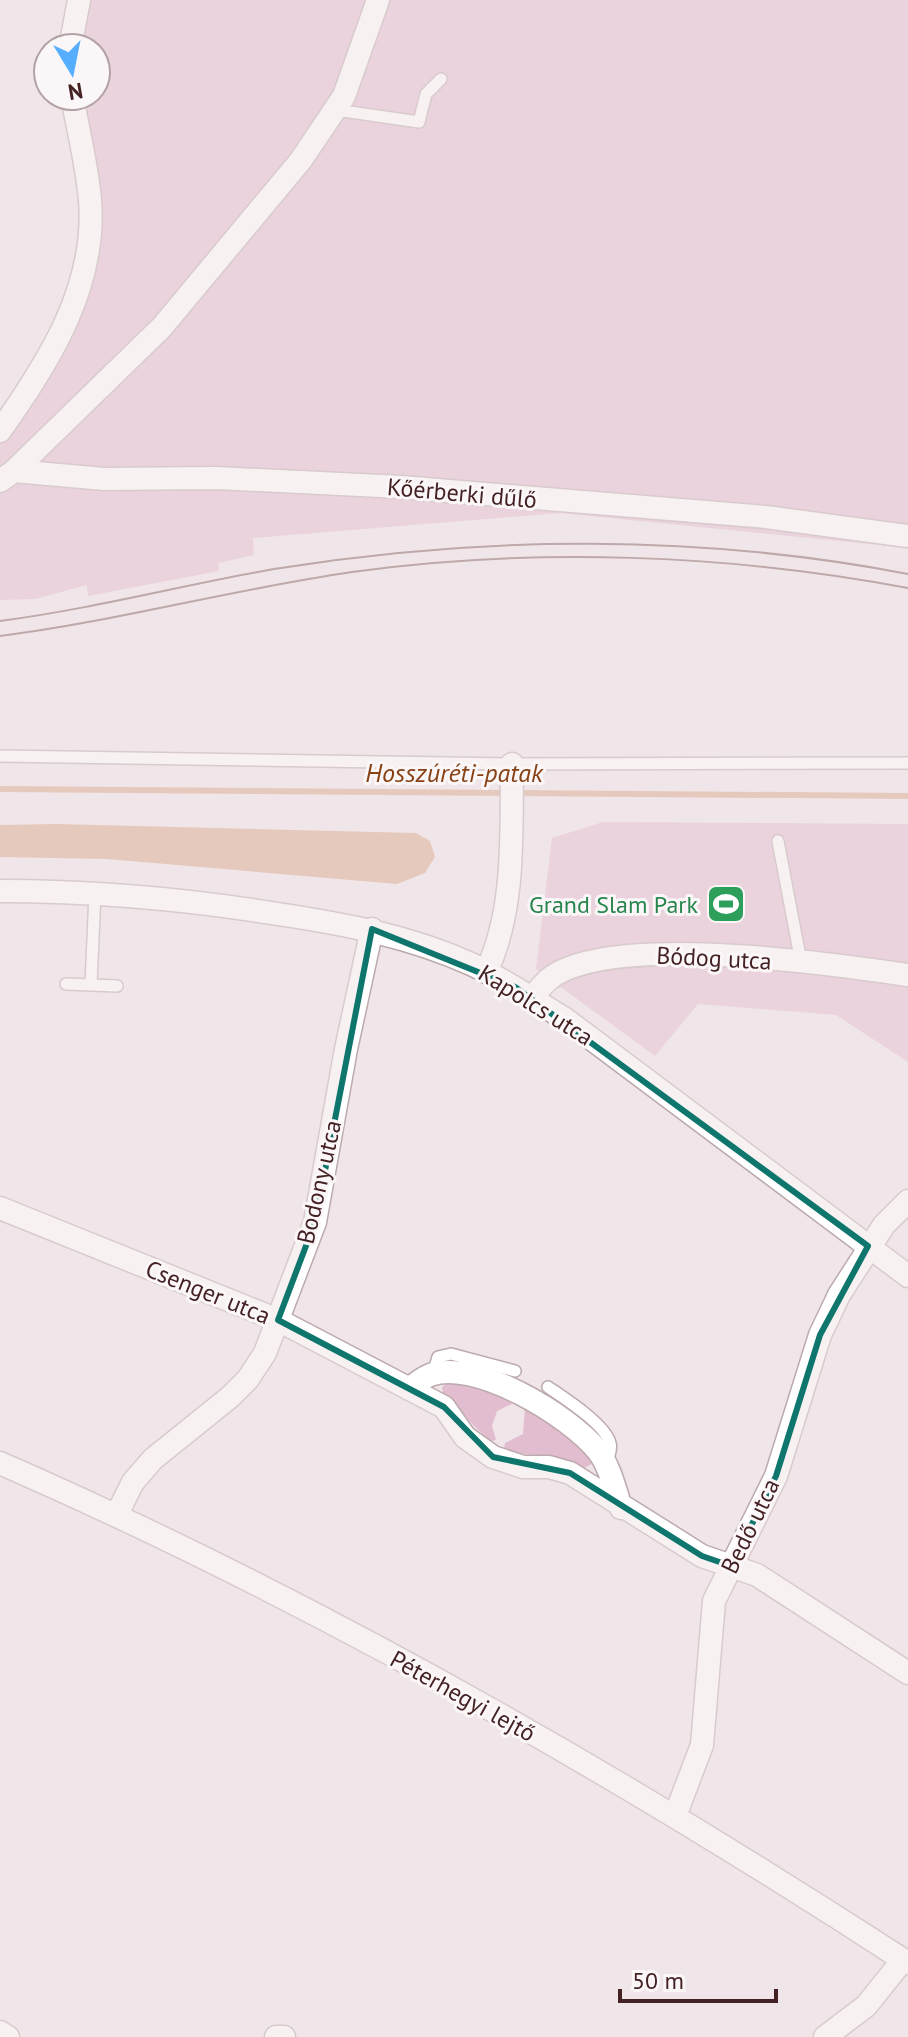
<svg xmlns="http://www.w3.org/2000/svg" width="908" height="2037" font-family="'PT Sans',sans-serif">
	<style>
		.green { fill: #e2bdd0 }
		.water { fill: #d9a789 }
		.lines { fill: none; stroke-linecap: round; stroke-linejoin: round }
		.stream { stroke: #d9a789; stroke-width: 6 }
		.lane-casing { stroke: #bcaaad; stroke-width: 14 }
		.street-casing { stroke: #bcaaad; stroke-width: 25 }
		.lane { stroke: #fff; stroke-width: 11 }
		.street { stroke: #fff; stroke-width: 22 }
		.tram { stroke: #7f5d5f; stroke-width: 2 }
		.marked { fill: none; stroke: #0f766e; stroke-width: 6; stroke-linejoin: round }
		.labels { text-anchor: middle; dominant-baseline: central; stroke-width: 6; stroke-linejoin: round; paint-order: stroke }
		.street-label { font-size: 24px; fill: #442224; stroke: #fbf7f8 }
		.leisure-label { font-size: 24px; fill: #27864d; stroke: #fbf7f8; text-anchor: end }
		.water-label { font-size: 26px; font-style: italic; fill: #874115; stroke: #fbf7f8 }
	</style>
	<rect width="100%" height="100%" fill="#f0e5e8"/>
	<!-- green -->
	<path class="green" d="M79,0H908V548L560,513L253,538L254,555L218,563L219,571L88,596L87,585L35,599L0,600V431L32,385L88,251L72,96H96V48H70Z
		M603,822L908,824V1062L836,1015L698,1004L655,1056L536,969L552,838Z
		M450,1381L493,1391L516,1402L497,1411L492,1426L496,1440L492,1441C472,1428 461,1409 443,1394L442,1387Z
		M525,1406L564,1432L592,1458V1464L582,1469C549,1447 537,1462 504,1448L505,1443L523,1434Z"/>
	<!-- water -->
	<path class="water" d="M57,824L416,833L430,841L435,857L425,873L397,884L107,859L0,857V825Z"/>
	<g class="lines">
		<!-- stream -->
		<path class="stream" d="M0,789L908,796"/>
		<defs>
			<path id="lane" d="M336,110L419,122L426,94L441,79
				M0,756L512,764L908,763
				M778,841L801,962
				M66,984L117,986
				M91,985L95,893
				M433,1374L438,1357L451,1354L515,1371
				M548,1387C564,1398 605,1424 610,1443C612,1448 609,1456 607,1461"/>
			<path id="street" d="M70,48L79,0
				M0,431C48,363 97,287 90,200C87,165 78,130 72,96
				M14,471L162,327L301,160L344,96L378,0
				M0,481L14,471L104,479L216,478L401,487L766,517L908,536
				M0,891C94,891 185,899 278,914C344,924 409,936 471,964C504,979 534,1000 565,1019L908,1276
				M486,972C516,909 511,832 512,764
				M532,998C537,992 542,985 548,980C605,931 834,964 908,975
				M0,1208L278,1320L444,1407L465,1437L493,1457L523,1467H549L570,1473L702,1556L757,1575L908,1673
				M409,1389C415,1384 423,1378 430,1375C475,1358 570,1416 598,1451C610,1467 615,1489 621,1508
				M0,1463C316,1601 619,1775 908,1963
				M117,1514L133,1482L153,1459L230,1397L248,1379L265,1353L315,1222L346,1049L372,929
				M675,1816L702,1745L714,1601L776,1476L820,1335L839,1295L884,1225L908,1201
				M0,2032L8,2037
				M276,2037H284
				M825,2037L866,2006L903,1960"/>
		</defs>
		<!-- lane casing -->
		<use href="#lane" class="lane-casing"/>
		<!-- street casing -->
		<use href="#street" class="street-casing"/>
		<!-- lane -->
		<use href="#lane" class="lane"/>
		<!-- street -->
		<use href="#street" class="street"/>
		<!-- tram -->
		<path class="tram" d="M0,621C92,609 183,585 274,569C482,535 701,534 908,574
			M0,636C118,621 234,589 352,572C534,547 728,554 908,588"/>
	</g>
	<!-- marked area -->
	<path d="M0 0H908V2037H0ZM372,929L515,987L868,1246L820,1335L776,1476L731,1566L702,1556L570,1473L493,1457L444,1407L278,1320L315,1222Z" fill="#f0e5e8" fill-opacity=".55" fill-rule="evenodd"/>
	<path class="marked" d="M372,929L515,987L868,1246L820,1335L776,1476L731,1566L702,1556L570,1473L493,1457L444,1407L278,1320L315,1222Z"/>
	<!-- icons -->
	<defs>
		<symbol id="stadium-square" viewBox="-11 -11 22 22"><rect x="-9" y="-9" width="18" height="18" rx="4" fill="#2e9e5b" stroke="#fbf7f8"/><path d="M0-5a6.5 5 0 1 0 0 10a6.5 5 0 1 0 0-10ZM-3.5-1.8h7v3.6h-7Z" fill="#fff"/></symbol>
	</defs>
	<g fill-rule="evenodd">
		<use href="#stadium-square" x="704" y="882" width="44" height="44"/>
	</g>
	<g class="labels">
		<!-- street labels -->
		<g class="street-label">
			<text transform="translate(462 493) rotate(5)">Kőérberki dűlő</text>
			<text transform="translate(714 958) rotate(3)">Bódog utca</text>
			<text transform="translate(536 1005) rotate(32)">Kapolcs utca</text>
			<text transform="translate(319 1182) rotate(-77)">Bodony utca</text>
			<text transform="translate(208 1292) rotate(22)">Csenger utca</text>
			<text transform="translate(750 1526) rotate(-64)">Bedő utca</text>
			<text transform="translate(463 1696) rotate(29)">Péterhegyi lejtő</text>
		</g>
		<!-- leisure labels -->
		<g class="leisure-label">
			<text x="698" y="904">Grand Slam Park</text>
		</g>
		<!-- water labels -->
		<g class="water-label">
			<text x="454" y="772">Hosszúréti-patak</text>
		</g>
	</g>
	<!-- north arrow -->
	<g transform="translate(72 72) rotate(170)"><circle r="38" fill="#fbf7f8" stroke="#b2a2a3" stroke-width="2"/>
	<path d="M0-6L14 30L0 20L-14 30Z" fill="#55affe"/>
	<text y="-12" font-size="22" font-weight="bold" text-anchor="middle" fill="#442224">N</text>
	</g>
	<!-- scale -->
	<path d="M620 1989v12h156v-12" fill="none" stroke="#442224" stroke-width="4"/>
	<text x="632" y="1989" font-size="24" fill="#442224" stroke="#fbf7f8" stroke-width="6" paint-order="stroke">50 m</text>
</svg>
